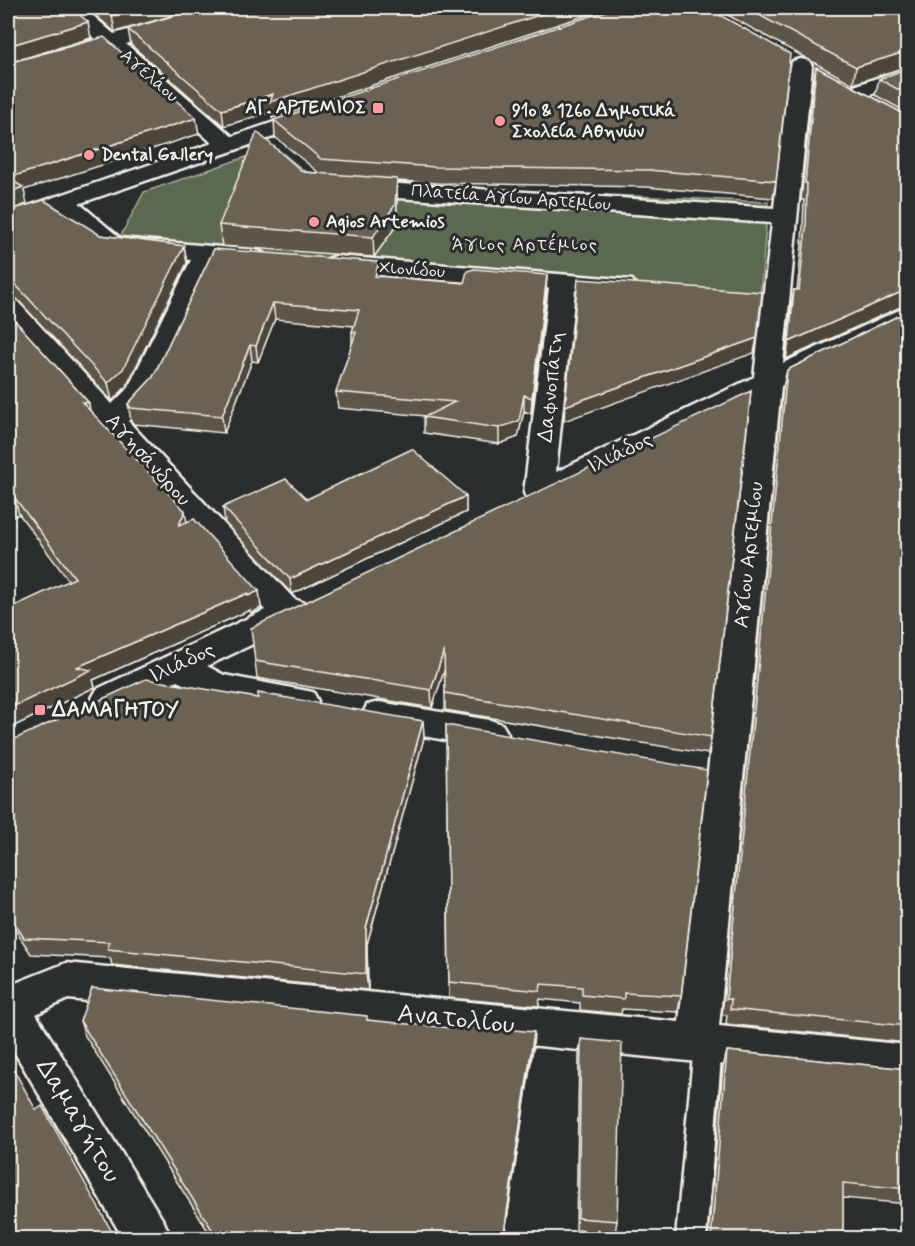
<svg xmlns="http://www.w3.org/2000/svg" width="915" height="1246" font-family="Mynerve,sans-serif">
	<style>
		.green { fill: #5b6951; stroke: #a8ad9c; stroke-width: 1.5 }
		.lines { fill: none; stroke-linecap: round; stroke-linejoin: round }
		.lane-casing { stroke: #f4f1e8; stroke-width: 5 }
		.street-casing { stroke: #f4f1e8; stroke-width: 5 }
		.secondary-casing { stroke: #f4f1e8; stroke-width: 5 }
		.lane { fill: #2a2d2e; fill-rule: evenodd }
		.street { fill: #2a2d2e; fill-rule: evenodd }
		.secondary { fill: #2a2d2e; fill-rule: evenodd }
		.wall { fill: #5d5447; stroke: #f4f1e8; stroke-width: 1.5 }
		.shaded-wall { fill: #4c453a; stroke: #f4f1e8; stroke-width: 1.5 }
		.building { fill: #6c6253; stroke: #f4f1e8; stroke-width: 1.5 }
		.poi-dot { fill: #ff9aa2; stroke: #2a2d2e; stroke-width: 2 }
		.labels { text-anchor: middle; dominant-baseline: central; stroke-width: 6; stroke-linejoin: round; paint-order: stroke }
		.far-street-label { font-size: 18px; fill: #f4f1e8; stroke: #2a2d2e }
		.far-poi-label { font-size: 18px; font-weight: bold; fill: #f4f1e8; stroke: #2a2d2e; text-anchor: start }
		.far-neighbourhood-label { font-size: 18px; letter-spacing: 1.5px; fill: #f4f1e8; stroke: #2a2d2e }
		.street-label { font-size: 21px; fill: #f4f1e8; stroke: #2a2d2e }
		.poi-label { font-size: 21px; font-weight: bold; fill: #f4f1e8; stroke: #2a2d2e; text-anchor: start }
		.near-street-label { font-size: 26px; fill: #f4f1e8; stroke: #2a2d2e }
	</style>
	<rect width="100%" height="100%" fill="#2a2d2e"/>
	<filter id="ink" filterUnits="userSpaceOnUse"><feTurbulence type="fractalNoise" baseFrequency=".0167" numOctaves="2"/><feDisplacementMap in="SourceGraphic" scale="12" xChannelSelector="R" yChannelSelector="G"/><feConvolveMatrix kernelMatrix="1 2 1 2 8 2 1 2 1" color-interpolation-filters="sRGB"/></filter>
	<g filter="url(#ink)">
		<!-- green -->
		<path class="green" d="M275,147L318,182L768,202L760,299L213,260L119,239L144,192Z"/>
		<g class="lines">
			<defs>
				<path id="lane" d="M708,1032L718,1036L722,1045L706,1238H676L694,1045L698,1036Z"/>
				<path id="street" d="M62,8H84L114,34L204,8H234L231,12L126,44L235,139L239,144L235,149H219L107,50L8,78V65L95,39Z
					M801,59L809,61L812,66L783,363L908,306V325L781,386L719,1026L908,1045V1083L68,999L36,1014L164,1222L171,1238H123L8,1041V986L66,963L679,1022L751,401L550,500L539,503L528,500L524,493L549,288L336,272L327,269L323,264L327,259L336,256L632,280L636,286L632,292L623,294L575,290L556,472L754,377L772,223L353,195L344,193L341,188L344,183L353,181L774,208L790,66L793,61Z
					M908,67V81L851,102L843,100L840,95L843,90Z
					M63,195L72,197L120,238L255,250L264,253L268,258L264,263L255,266L215,262L154,392L128,421L294,599L305,603L309,611L305,619L207,666L224,675L313,692L318,701L313,710L301,714L216,700L177,681L109,711L97,707L92,698L97,689L265,610L8,323V299L17,301L112,404L128,388L191,260L104,250L54,207L51,202L54,197Z
					M379,702L490,720L502,724L508,734L502,744L490,748L379,728L367,725L362,715L367,705Z"/>
				<path id="secondary" d="M318,107L326,109L329,114L326,119L8,228V213Z"/>
			</defs>
			<!-- lane casing -->
			<use href="#lane" class="lane-casing"/>
			<!-- street casing -->
			<use href="#street" class="street-casing"/>
			<!-- secondary casing -->
			<use href="#secondary" class="secondary-casing"/>
			<!-- lane -->
			<use href="#lane" class="lane"/>
			<!-- street -->
			<use href="#street" class="street"/>
			<!-- secondary -->
			<use href="#secondary" class="secondary"/>
		</g>
		<!-- wall -->
		<path class="wall" d="M87,8H198L115,32Z
			M608,8L272,118L271,112L224,126L131,45L128,29Z
			M715,8H908L853,84Z
			M816,67L908,116V304L786,359L791,307L794,290H797L802,245L804,200H801L813,84Z
			M908,68V113L875,95L879,79Z
			M274,120L776,181L773,198L646,187L437,183L397,181V200L396,226L374,257L222,246L219,225L303,172L319,173L275,137Z
			M8,211L100,235L184,246L187,263L126,387L112,401L17,299L8,297Z
			M214,249L380,276L464,283L547,275L546,291L531,414L524,411L518,437L499,444L424,433V417L426,416L338,408L336,392L352,344V332L354,326L275,319L258,362L252,361L224,433L134,424L131,421L128,404L153,377Z
			M908,311V1043L726,1024L727,1015H722L783,387L787,370Z
			M8,313L89,403L90,411L187,522L259,591L261,608L251,613L250,610L93,680L95,687L8,729L69,581L19,514L8,519Z
			M751,391L711,737L708,754L445,710V668L432,708L257,678L255,661Z
			M466,496V512L292,594L225,523L223,507L307,499Z
			M258,698L423,721L424,738L367,944L368,990L112,965L110,958L31,954L8,919V742Z
			M446,725L681,996L678,1012L622,1009L621,1014L580,1010V1003L540,999L539,1006L449,998Z
			M367,1020L533,1048L504,1239H213L85,1036L80,1021Z
			M581,1039L617,1221L615,1233L576,1230L579,1052Z
			M727,1051L908,1069V1204L843,1198V1239H708L723,1067Z"/>
		<!-- shaded-wall -->
		<path class="shaded-wall" d="M141,8H198L115,32L112,16Z
			M561,8H608L272,118L271,112L224,126L222,110Z
			M88,22L91,38L8,63V46Z
			M908,51V66L853,84L856,67Z
			M196,118L199,134L24,190L27,204L8,211V178Z
			M397,179V200L396,226L374,257L373,237Z
			M184,246L187,263L126,387L112,401L108,383Z
			M379,262L380,278L375,276Z
			M547,275L546,291L531,414L532,398Z
			M908,289L907,304L786,359L789,342Z
			M273,303L275,319L258,362L256,346Z
			M757,338L754,353L564,421L565,406Z
			M250,345L252,361L224,433L222,416Z
			M524,395V411L518,437L499,444V428Z
			M466,496V512L292,594L290,579Z
			M14,497L19,514L8,519V499Z
			M185,511L188,529L179,525Z
			M259,591L261,608L251,613L250,610L93,680L95,687L8,729V709L77,667L248,593Z
			M444,650L445,668L432,708L431,690Z
			M423,721L424,738L367,944L368,990L366,974V928Z
			M534,1032L533,1048L504,1239H503Z"/>
		<!-- building -->
		<path class="building" d="M8,8H72L88,22L8,46Z
			M102,8H141L112,16Z
			M200,8H561L270,102L273,94L222,110L128,29Z
			M615,8H707L790,54L776,181L648,170L436,167L321,159L274,120Z
			M746,8H908V51L856,67Z
			M104,37L196,118L8,178V63Z
			M816,67L908,116V289L789,342L794,290H799L806,228L807,183H805Z
			M908,68V95L879,79Z
			M257,132L303,172L397,179L395,205L373,237L219,225Z
			M8,178L23,187L8,193Z
			M44,200L100,235L184,246L123,369L108,383L13,282L8,281V211Z
			M214,249L379,262L375,276L464,283L467,271L474,269L547,275L532,398L524,395L519,421L499,428L424,417L455,402L336,392L356,332H352L359,310L273,303L256,346L250,345L222,416L131,408L128,404L153,377Z
			M578,279L762,292L757,338L565,406Z
			M908,311V1026L730,1009L731,999H726L787,370Z
			M8,313L89,403L82,402L185,511L179,525L194,519L259,591L248,596V593L77,667L91,670L8,709V609L75,578L14,497L8,499Z
			M751,391L711,737L445,693L444,650L431,690L255,661L251,628Z
			M412,449L466,496L290,579L223,507L286,479L307,499Z
			M146,679L258,698V693L423,721L366,928V974L107,949L110,942L24,938L8,913V742Z
			M446,725L707,770L681,996L624,993V999L582,995V987L541,984L540,991L449,982Z
			M92,988L367,1016V1020L450,1028V1024L534,1032L503,1239H218L80,1021Z
			M581,1039L622,1043L617,1221L578,1218Z
			M727,1051L908,1069V1189L843,1183V1239H711Z
			M8,1059L36,1110L42,1106L116,1239H8Z"/>
	</g>
	<!-- markers -->
	<g class="poi-dot">
		<rect x="372" y="102" width="12" height="12" rx="3"/>
		<circle cx="500" cy="121" r="6"/>
		<circle cx="89" cy="155" r="6"/>
		<circle cx="314" cy="222" r="6"/>
		<rect x="34" y="704" width="12" height="12" rx="3"/>
	</g>
	<g class="labels">
		<!-- far-street labels -->
		<g class="far-street-label">
			<text transform="translate(149 76) rotate(41)">Αγελάου</text>
			<text transform="translate(511 198) rotate(4)">Πλατεία Αγίου Αρτεμίου</text>
			<text transform="translate(412 270) rotate(4)">Χιονίδου</text>
		</g>
		<!-- far-poi labels -->
		<g class="far-poi-label">
			<text x="366" y="108" text-anchor="end">ΑΓ. ΑΡΤΕΜΙΟΣ</text>
			<text x="512" y="111">91ο &amp; 126ο Δημοτικά<tspan x="512" dy="21">Σχολεία Αθηνών</tspan></text>
			<text x="101" y="155">Dental Gallery</text>
			<text x="326" y="222">Agios Artemios</text>
		</g>
		<!-- far-neighbourhood labels -->
		<g class="far-neighbourhood-label">
			<text x="525" y="245">Άγιος Αρτέμιος</text>
		</g>
		<!-- street labels -->
		<g class="street-label">
			<text transform="translate(551 387) rotate(-84)">Δαφνοπάτη</text>
			<text transform="translate(620 453) rotate(-26)">Ιλιάδος</text>
			<text transform="translate(148 460) rotate(48)">Αγησάνδρου</text>
			<text transform="translate(749 555) rotate(-84)">Αγίου Αρτεμίου</text>
			<text transform="translate(182 663) rotate(-25)">Ιλιάδος</text>
		</g>
		<!-- poi labels -->
		<g class="poi-label">
			<text x="52" y="710">ΔΑΜΑΓHΤOY</text>
		</g>
		<!-- near-street labels -->
		<g class="near-street-label">
			<text transform="translate(456 1020) rotate(6)">Ανατολίου</text>
			<text transform="translate(78 1121) rotate(59)">Δαμαγήτου</text>
		</g>
	</g>
	<!-- margin -->
	<rect width="915" height="1246" fill="none" stroke="#2a2d2e" stroke-width="30"/>
	<rect x="15" y="15" width="885" height="1216" fill="none" stroke="#f4f1e8" stroke-width="2" filter="url(#ink)"/>
</svg>
